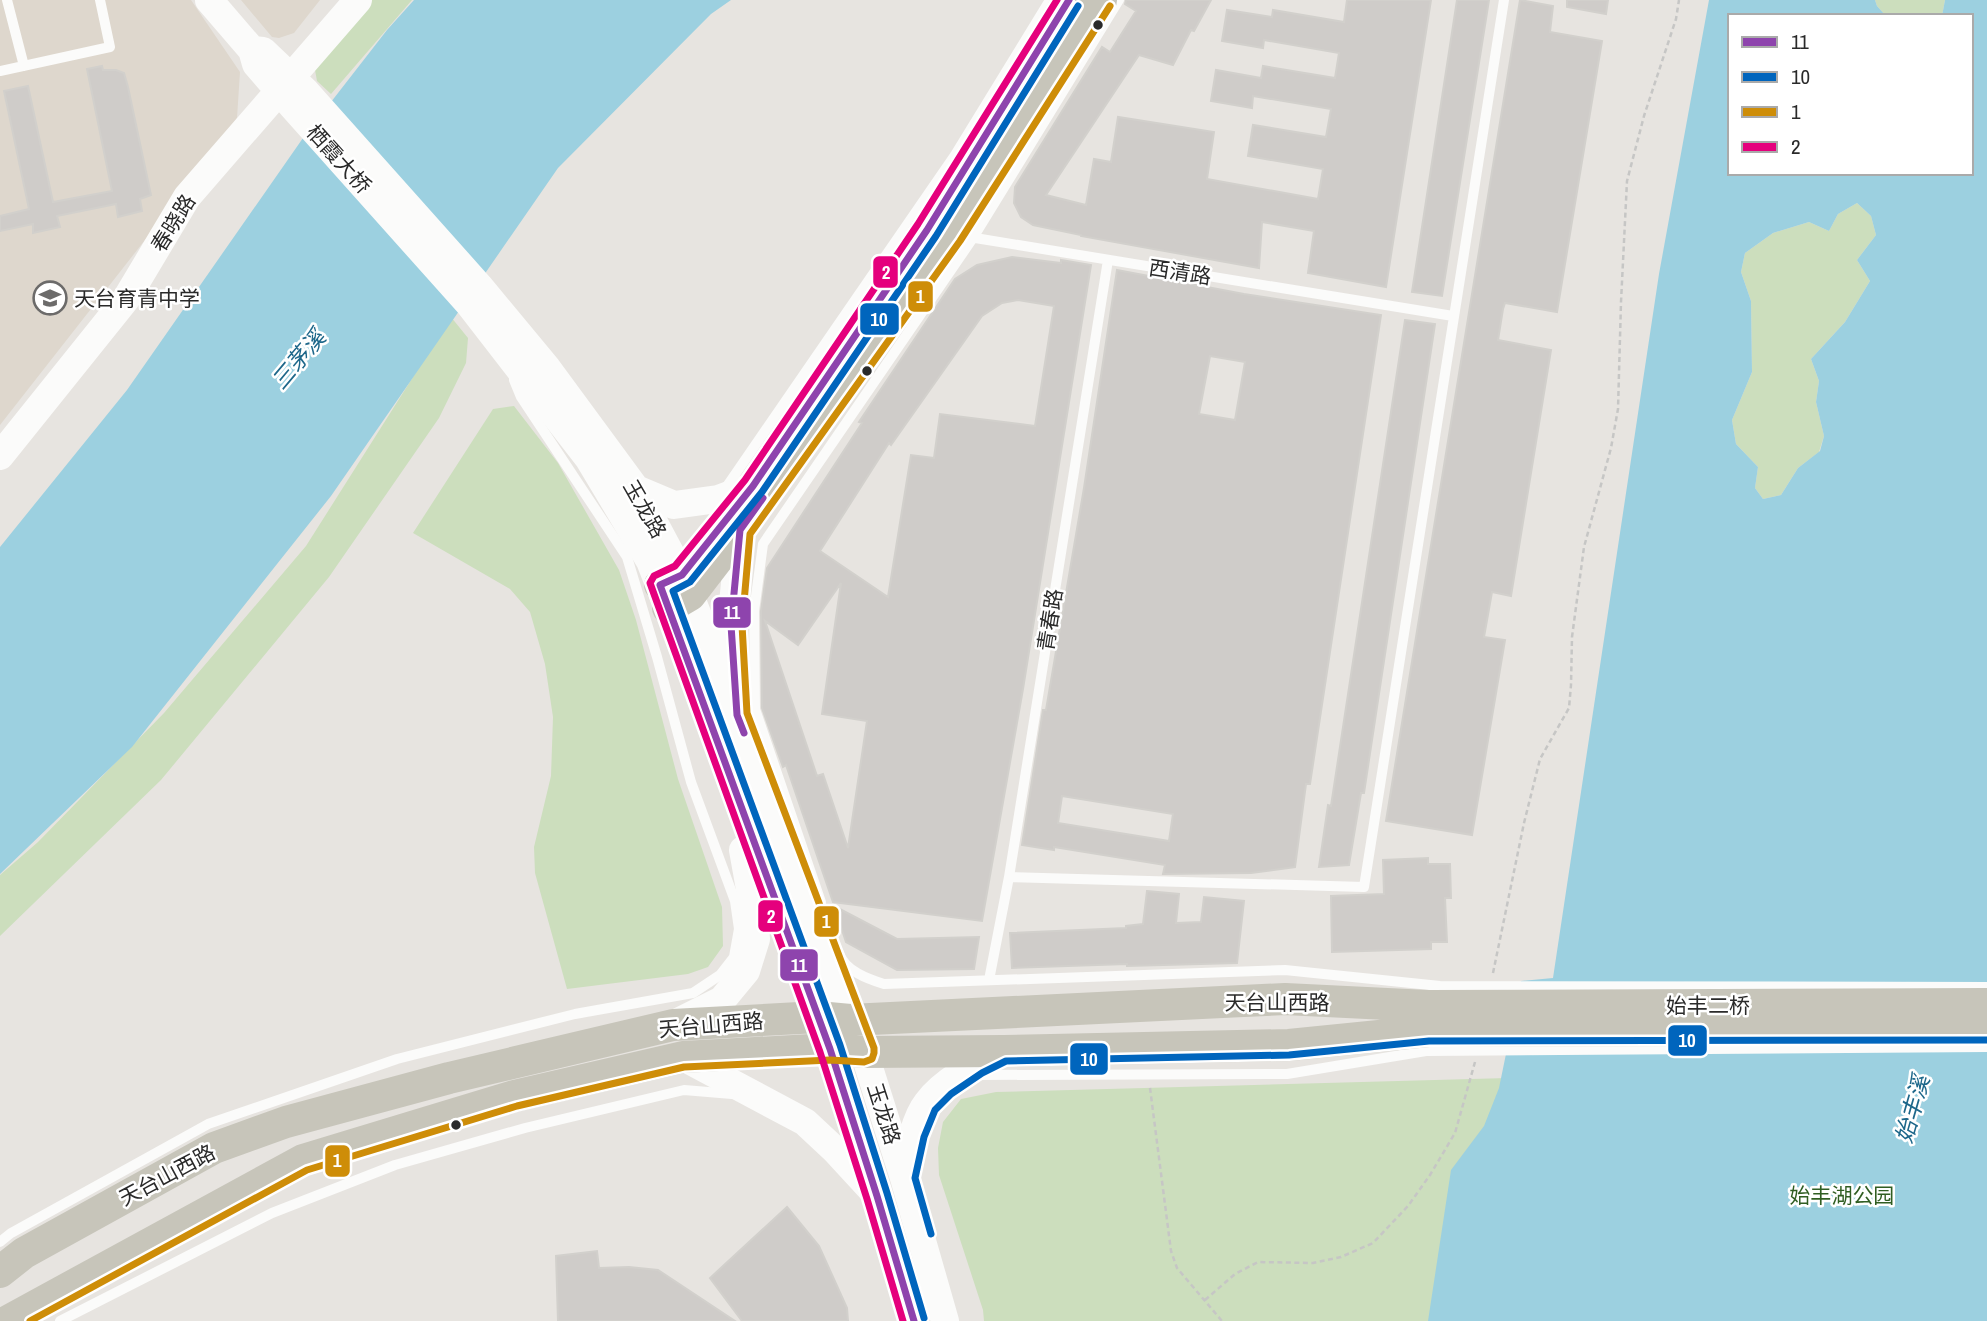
<svg xmlns="http://www.w3.org/2000/svg" width="1987" height="1321" font-family="'Archivo Narrow','Noto Sans SC',sans-serif">
	<style>
		.education { fill: #ded7cd }
		.green { fill: #ccdebd }
		.water { fill: #9cd0e0; fill-rule: evenodd }
		.building { fill: #cfccc9; stroke: #d2d0cc; stroke-width: 2; fill-rule: evenodd }
		.lines { fill: none; stroke-linecap: round; stroke-linejoin: round }
		.path { stroke: #c6c6c5; stroke-width: 2.5; stroke-dasharray: 5 3.5; stroke-linecap: butt }
		.lane { stroke: #fbfbfa; stroke-width: 10 }
		.secondary { stroke: #fbfbfa; stroke-width: 28 }
		.primary { stroke: #c7c5ba; stroke-width: 32 }
		.bus-1-casing { stroke: #fff; stroke-width: 12 }
		.bus-2-casing { stroke: #fff; stroke-width: 12 }
		.bus-3-casing { stroke: #fff; stroke-width: 12 }
		.bus-4-casing { stroke: #fff; stroke-width: 12 }
		.bus-1 { stroke: #8e44ad; stroke-width: 7 }
		.bus-2 { stroke: #0065bd; stroke-width: 7 }
		.bus-3 { stroke: #ce8d08; stroke-width: 7 }
		.bus-4 { stroke: #e5007d; stroke-width: 7 }
		.bus-dot { fill: #2a2a2a; stroke: #fff; stroke-width: 2.5 }
		.labels { text-anchor: middle; dominant-baseline: central; stroke-width: 5; stroke-linejoin: round; paint-order: stroke }
		.street-label { font-size: 21px; fill: #2a2a2a; stroke: #fff }
		.poi-label { font-size: 21px; fill: #2a2a2a; stroke: #fff; text-anchor: start }
		.park-label { font-size: 21px; fill: #305e22; stroke: #fff }
		.water-label { font-size: 23px; font-style: italic; fill: #1d678a; stroke: #fff }
		.line-badge { stroke: #fff; stroke-width: 2.5 }
		.badge-label { font-size: 19px; text-anchor: middle; font-weight: bold; fill: #fff }
	</style>
	<rect width="100%" height="100%" fill="#e7e4e0"/>
	<!-- education -->
	<path class="education" d="M0,0H191L240,72L237,118L181,194L0,425Z
		M241,0H320L294,33L279,38L272,37Z"/>
	<!-- green -->
	<path class="green" d="M365,0H412L331,94L317,81L313,59Z
		M1875,0H1945L1942,16H1886L1877,6Z
		M1857,203L1871,216L1876,235L1857,260L1870,281L1845,322L1811,359L1819,381L1816,402L1824,436L1819,452L1798,468L1781,495L1763,499L1755,488L1758,467L1736,444L1732,420L1752,372L1751,301L1741,272L1745,253L1773,233L1809,222L1829,231L1838,214Z
		M451,317L468,338L466,363L439,418L329,577L161,780L0,936V875L38,842L164,713L306,546Z
		M514,406L558,463L619,570L636,620L678,779L722,907L723,946L708,967L688,974L567,989L535,873L534,847L551,776L553,717L545,664L530,612L510,589L413,533L493,409Z
		M1987,1065V1321H984L983,1310L939,1175L938,1148L943,1122L961,1099L996,1092Z"/>
	<!-- water -->
	<path class="water" d="M414,0H731L711,14L558,168L331,496L132,747L0,874V547L127,390L303,138L387,30Z
		M1709,0H1875L1877,6L1886,16H1730V173H1971V16H1942L1945,0H1987V1321H1428L1451,1170L1484,1126L1499,1088L1521,981L1553,978L1659,274ZM1857,203L1871,216L1876,235L1857,260L1870,281L1845,322L1811,359L1819,381L1816,402L1824,436L1820,451L1798,468L1781,495L1763,499L1755,488L1758,467L1736,444L1732,420L1752,372L1751,301L1741,272L1745,253L1773,233L1809,222L1829,231L1838,214Z"/>
	<!-- building -->
	<path class="building" d="M1126,0H1211L1194,31L1191,30L1173,65L1139,55L1046,195L1086,205L1094,159L1111,162L1118,117L1214,132L1207,179L1318,199L1323,169L1248,156L1253,125L1326,137L1331,109L1253,96L1252,108L1211,101L1216,70L1261,78L1263,66L1335,78L1339,53L1264,40L1263,48L1222,41L1227,10L1272,17L1273,10L1344,22L1347,0H1431L1386,287L1308,273L1314,231L1262,222L1259,268L1081,236V235L1033,225L1021,217L1014,203L1015,187L1102,47L1110,52L1136,11L1125,4Z
		M1457,0H1489L1442,296L1412,292Z
		M1520,0L1553,6L1550,32L1602,41L1557,312L1505,303L1503,309L1498,340L1551,350L1511,596L1492,592L1484,637L1505,640L1472,835L1386,821Z
		M1567,0H1608L1606,14L1567,7Z
		M102,66L103,70H116L124,73L128,87L151,195L140,199L142,211L118,217L116,204L57,216L60,227L33,233V224L0,231V216L29,209L4,91L28,86L53,202L112,191L87,69Z
		M1012,257L1061,263V260L1091,265L1023,689L982,921L833,902L786,765L783,767L762,708L761,611L767,568L862,423L859,422L955,279L977,265ZM1018,300L1054,306L1035,426L940,414L934,458L911,455L888,597L820,551L889,443L891,445L982,316L1002,303ZM841,583L822,714L867,721L848,848L823,774L817,776L765,621L798,645Z
		M1117,270L1244,294L1381,315L1310,784H1306L1295,867L1251,873L1163,874L1165,865L1054,847V850L1022,845L1043,710H1046L1084,488ZM1210,356L1245,362L1235,420L1199,414ZM1062,796L1173,814L1169,841L1058,823Z
		M1405,320L1435,324L1364,793H1361L1349,865L1319,867L1328,805L1331,806Z
		M1428,858V864H1450L1451,898H1445L1447,942H1431V949L1332,952L1331,896L1384,894L1383,860Z
		M1147,891L1179,894L1176,923L1201,922L1204,897L1244,901L1237,963L1127,966V964L1012,968L1010,933L1126,928V926L1143,924Z
		M834,906L897,939L979,937L974,969L897,970L846,942Z
		M787,1207L819,1246L847,1308L848,1321H742L710,1278Z
		M597,1251L599,1268L629,1267L658,1270L735,1321H558L556,1256Z"/>
	<g class="lines">
		<!-- path -->
		<path class="path" d="M1493,973L1524,823L1540,759L1569,708L1571,685L1572,637L1584,547L1611,448L1618,409L1621,302L1627,181L1644,116L1676,19L1679,0
			M1150,1088L1171,1251L1177,1268L1222,1321
			M1205,1300L1235,1274L1258,1262L1313,1263L1341,1257L1373,1243L1408,1206L1430,1175L1455,1133L1475,1062"/>
		<!-- lane -->
		<path class="lane" d="M7,0L24,66
			M0,71L110,47L100,0
			M969,237L1453,316
			M725,489L955,155L1050,0
			M1009,877L1364,887L1504,0
			M821,902L755,709L754,611L763,544L973,238L1119,0
			M839,953C845,971 868,979 884,984L1285,970L1440,986L1987,987
			M989,980L1009,877L1108,260
			M978,1075L1287,1074L1426,1051L1987,1047
			M0,1242L11,1233L208,1124L397,1059L575,1014L693,993L720,975L734,957L739,929L735,901L691,782L657,657L627,557L521,397L514,380
			M60,1321L272,1213L395,1165L525,1128L684,1090L732,1094"/>
		<!-- secondary -->
		<path class="secondary" d="M209,0L252,50
			M0,456L126,299L187,197L358,0
			M636,489L674,505L718,499L753,486
			M735,691L731,625L740,530
			M674,1024L722,1000L746,971L756,939L753,906L743,850
			M683,1057L805,1122L835,1150L870,1188
			M905,1175C909,1153 913,1121 927,1103C945,1079 977,1064 1003,1051
			M914,1321L877,1196L830,1049L685,651L650,561L589,459L469,304L293,107L256,64L252,50L263,51L306,92L479,286L547,368L636,489L682,575L737,715L838,986L864,1052L904,1178L945,1321"/>
		<!-- primary -->
		<path class="primary" d="M897,275L968,166L1069,0
			M660,585L682,575L701,551
			M668,608L690,595L740,530L951,235L1101,0
			M0,1272L24,1253L214,1148L286,1122L449,1078L673,1025L818,1017L850,1020L1285,999L1428,1006L1987,1004
			M8,1321L303,1160L514,1096L683,1057L830,1049L864,1052L1003,1051L1289,1045L1428,1031L1987,1029"/>
		<defs>
			<path id="bus-1" d="M744,733L737,715L731,625L740,530L763,498
				M914,1321L877,1196L830,1049L660,585L682,575L753,486L927,230L1069,0"/>
			<path id="bus-2" d="M931,1234L915,1178L924,1137L935,1110L951,1094L982,1073L1006,1061L1289,1055L1429,1041L1987,1040
				M924,1318L887,1193L840,1045L673,591L690,582L762,492L936,236L1078,6"/>
			<path id="bus-3" d="M30,1321L307,1170L517,1106L684,1067L830,1060L864,1062L872,1059L874,1053V1048L747,713L742,625L750,534L960,241L1110,6"/>
			<path id="bus-4" d="M903,1321L867,1199L820,1052L650,583L654,576L675,566L745,480L918,224L1057,0"/>
		</defs>
		<!-- bus-1 casing -->
		<use href="#bus-1" class="bus-1-casing"/>
		<!-- bus-2 casing -->
		<use href="#bus-2" class="bus-2-casing"/>
		<!-- bus-3 casing -->
		<use href="#bus-3" class="bus-3-casing"/>
		<!-- bus-4 casing -->
		<use href="#bus-4" class="bus-4-casing"/>
		<!-- bus-1 -->
		<use href="#bus-1" class="bus-1"/>
		<!-- bus-2 -->
		<use href="#bus-2" class="bus-2"/>
		<!-- bus-3 -->
		<use href="#bus-3" class="bus-3"/>
		<!-- bus-4 -->
		<use href="#bus-4" class="bus-4"/>
	</g>
	<!-- icons -->
	<defs>
		<symbol id="school-ring" viewBox="-11 -11 22 22"><circle r="9.5" fill="#fff" stroke="#6c6b6a" stroke-width="1.5"/><path d="M0-5L7-2L0 1L-7-2ZM-4 1L0 2.5L4 1V4Q0 6-4 4Z" fill="#6c6b6a"/></symbol>
	</defs>
	<g fill-rule="evenodd">
		<use href="#school-ring" x="31" y="279" width="38" height="38"/>
	</g>
	<!-- markers -->
	<g class="bus-dot">
		<circle cx="1098" cy="25" r="6"/>
		<circle cx="867" cy="371" r="6"/>
		<circle cx="456" cy="1125" r="6"/>
	</g>
	<g class="labels">
		<!-- street labels -->
		<g class="street-label">
			<text transform="translate(339 159) rotate(48)">栖霞大桥</text>
			<text transform="translate(173 223) rotate(-58)">春晓路</text>
			<text transform="translate(1180 272) rotate(9)">西清路</text>
			<text transform="translate(645 509) rotate(60)">玉龙路</text>
			<text transform="translate(1050 620) rotate(-81)">青春路</text>
			<text x="1277" y="1002">天台山西路</text>
			<text x="1708" y="1005">始丰二桥</text>
			<text transform="translate(711 1025) rotate(-5)">天台山西路</text>
			<text transform="translate(884 1114) rotate(72)">玉龙路</text>
			<text transform="translate(167 1175) rotate(-28)">天台山西路</text>
		</g>
		<!-- poi labels -->
		<g class="poi-label">
			<text x="74" y="298">天台育青中学</text>
		</g>
		<!-- park labels -->
		<g class="park-label">
			<text x="1842" y="1195">始丰湖公园</text>
		</g>
		<!-- water labels -->
		<g class="water-label">
			<text transform="translate(298 359) rotate(-50)">三茅溪</text>
			<text transform="translate(1912 1109) rotate(-74)">始丰溪</text>
		</g>
	</g>
	<g class="line-badge">
		<rect x="872" y="255" width="27" height="34" rx="7" fill="#e5007d"/>
		<rect x="907" y="280" width="27" height="33" rx="7" fill="#ce8d08"/>
		<rect x="859" y="302" width="41" height="34" rx="7" fill="#0065bd"/>
		<rect x="712" y="596" width="40" height="33" rx="7" fill="#8e44ad"/>
		<rect x="757" y="899" width="27" height="34" rx="7" fill="#e5007d"/>
		<rect x="813" y="905" width="27" height="33" rx="7" fill="#ce8d08"/>
		<rect x="779" y="948" width="40" height="34" rx="7" fill="#8e44ad"/>
		<rect x="1667" y="1024" width="41" height="33" rx="7" fill="#0065bd"/>
		<rect x="1069" y="1042" width="40" height="34" rx="7" fill="#0065bd"/>
		<rect x="324" y="1144" width="27" height="34" rx="7" fill="#ce8d08"/>
	</g>
	<g class="badge-label">
		<text x="886" y="279">2</text>
		<text x="920" y="303">1</text>
		<text x="879" y="326">10</text>
		<text x="732" y="619">11</text>
		<text x="771" y="923">2</text>
		<text x="826" y="928">1</text>
		<text x="799" y="972">11</text>
		<text x="1687" y="1047">10</text>
		<text x="1089" y="1066">10</text>
		<text x="337" y="1167">1</text>
	</g>
	<!-- legend -->
	<rect x="1728" y="14" width="245" height="161" fill="#ffffff" stroke="#aaaaaa" stroke-width="2"/>
	<rect x="1742" y="37" width="35" height="10" fill="#8e44ad" stroke="#aaaaaa" stroke-width="2"/>
	<text x="1791" y="49" font-size="21" fill="#2a2a2a">11</text>
	<rect x="1742" y="72" width="35" height="10" fill="#0065bd" stroke="#aaaaaa" stroke-width="2"/>
	<text x="1791" y="84" font-size="21" fill="#2a2a2a">10</text>
	<rect x="1742" y="107" width="35" height="10" fill="#ce8d08" stroke="#aaaaaa" stroke-width="2"/>
	<text x="1791" y="119" font-size="21" fill="#2a2a2a">1</text>
	<rect x="1742" y="142" width="35" height="10" fill="#e5007d" stroke="#aaaaaa" stroke-width="2"/>
	<text x="1791" y="154" font-size="21" fill="#2a2a2a">2</text>
</svg>
